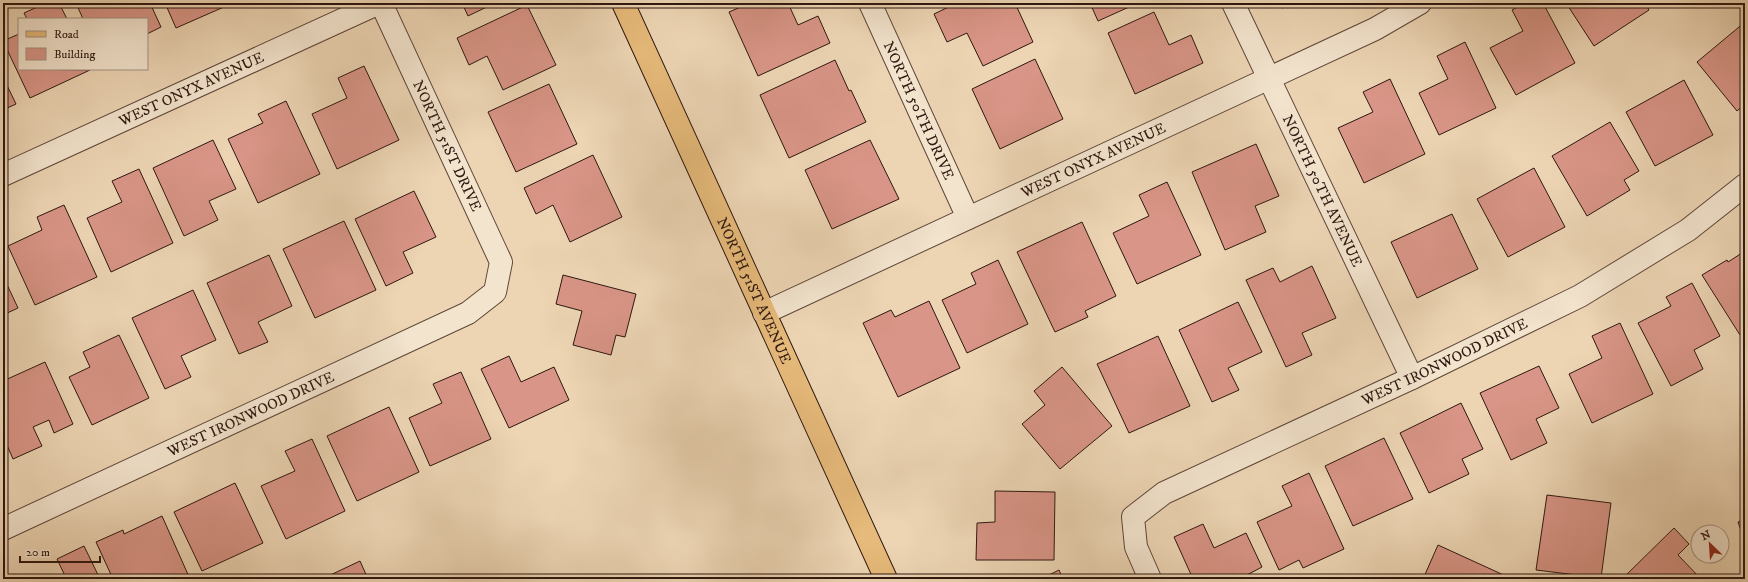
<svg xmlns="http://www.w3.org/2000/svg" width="1748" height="582" font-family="'IM FELL DW Pica',serif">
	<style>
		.building { fill: #d99587; stroke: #2d170f }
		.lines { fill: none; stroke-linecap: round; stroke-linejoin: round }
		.minor-casing { stroke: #5d4638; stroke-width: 24 }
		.major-casing { stroke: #2d170f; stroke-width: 24 }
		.minor { stroke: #f3e4ce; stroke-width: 22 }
		.major { stroke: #e6ba7a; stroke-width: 22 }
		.labels { text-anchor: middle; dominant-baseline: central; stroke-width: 4; stroke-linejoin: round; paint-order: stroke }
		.street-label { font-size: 15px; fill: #2d170f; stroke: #f3e4ce }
	</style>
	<rect width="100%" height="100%" fill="#edd5b4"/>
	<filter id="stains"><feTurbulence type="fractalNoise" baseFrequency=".005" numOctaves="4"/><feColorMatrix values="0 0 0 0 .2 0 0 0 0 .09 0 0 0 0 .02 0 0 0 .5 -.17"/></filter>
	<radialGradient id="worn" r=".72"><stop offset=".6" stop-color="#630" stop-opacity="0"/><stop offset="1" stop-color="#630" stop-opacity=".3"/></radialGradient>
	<!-- building -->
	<path class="building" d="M46,3H59L67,19H27L24,13Z
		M76,3H150L161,27L147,34V19H83Z
		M165,3H233L176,28Z
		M462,3H495L468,16Z
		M750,3H788L798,25L818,16L830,43L758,76L729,12Z
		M957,3H1015L1033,42L983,66L967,33L947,42L934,14Z
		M1090,3H1138L1098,21Z
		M1280,3H1294L1282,8Z
		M1525,3H1543L1575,63L1516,95L1490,48L1523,31L1512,10Z
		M1566,3H1645L1649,10L1594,46Z
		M527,5L556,65L503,90L487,56L469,65L457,38Z
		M1154,12L1169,45L1191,35L1203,63L1135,94L1108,33Z
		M1745,22V104L1737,111L1697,62Z
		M19,34V69L90,70L30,98L3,41Z
		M1465,42L1496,108L1439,135L1419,93L1448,79L1437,56Z
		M1035,59L1063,119L1000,149L972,89Z
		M835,60L849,91L851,90L866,122L789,158L760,95Z
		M364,66L399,140L337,169L312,114L347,98L338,78Z
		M3,77L16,104L3,110Z
		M1390,79L1425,154L1364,183L1338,128L1373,112L1363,92Z
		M1684,80L1713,135L1655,166L1626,112Z
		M549,84L577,144L516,172L488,112Z
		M286,101L320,174L258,203L228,139L263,123L258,114Z
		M1610,122L1639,171L1624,180L1630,190L1587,216L1552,156Z
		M213,140L236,189L209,201L218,220L184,236L153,168Z
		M870,140L899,199L832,229L805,170Z
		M1256,144L1279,196L1255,206L1266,232L1225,250L1192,172Z
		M593,155L622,217L570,242L553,205L536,214L524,188Z
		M1534,168L1565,227L1508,257L1477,199Z
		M139,169L173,243L111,272L87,218L122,202L112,181Z
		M1167,182L1201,255L1137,284L1113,233L1149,216L1139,195Z
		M414,191L436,237L403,252L413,273L386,286L355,219Z
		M64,205L97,277L35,305L8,246L42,230L37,217Z
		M1452,214L1478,269L1417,298L1391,242Z
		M344,221L376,290L315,318L283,249Z
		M1082,222L1116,296L1085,311L1088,317L1055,332L1017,252Z
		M1745,251V332L1740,335L1702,275L1727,260L1728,262Z
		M269,255L292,306L258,322L268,342L239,354L207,283Z
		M998,260L1028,324L967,353L942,300L976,284L971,273Z
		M1312,266L1336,318L1302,333L1312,355L1286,367L1246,280L1273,268L1280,282Z
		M563,275L636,294L625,337L616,335L611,355L573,345L582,311L556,304Z
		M3,276L18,308L3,315Z
		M1692,283L1720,336L1694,350L1703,369L1671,386L1638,323L1671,306L1666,297Z
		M193,290L216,340L181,356L191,377L165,389L132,318Z
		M929,301L960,368L898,397L863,323L891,310L895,317Z
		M1238,302L1262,352L1228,368L1239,390L1212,402L1179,330Z
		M1620,323L1653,394L1592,423L1569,374L1602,358L1592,336Z
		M119,335L149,398L92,425L69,377L90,367L83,352Z
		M1158,336L1190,406L1129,433L1097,364Z
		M509,356L521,382L554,367L569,400L509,428L481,369Z
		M45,362L73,424L54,433L49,420L33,427L42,446L13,459L3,436V381Z
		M1539,366L1559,408L1536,419L1547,443L1511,460L1480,393Z
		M1062,367L1112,426L1060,469L1022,424L1045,405L1034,391Z
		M461,372L491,439L430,466L409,418L442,403L433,384Z
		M1461,403L1483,449L1462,459L1469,474L1429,493L1400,433Z
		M389,407L419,472L357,501L327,436Z
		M1384,438L1413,499L1353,526L1325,466Z
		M312,439L345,511L286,539L261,486L295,471L285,451Z
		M1309,473L1344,549L1303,568L1299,560L1279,570L1257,522L1292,506L1282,486Z
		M235,483L263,543L202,571L174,512Z
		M995,491L1055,492L1054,560H976L977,523L995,522Z
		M1547,495L1611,503L1601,578L1536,570Z
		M162,516L190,579H113L96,542L123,530L124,534Z
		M1745,519V542L1738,522Z
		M1203,524L1214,548L1246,533L1262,567L1245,576L1246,579H1193L1174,537Z
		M1674,528L1689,544L1678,555L1701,579H1622Z
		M1438,545L1508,577L1507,579H1423Z
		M84,546L100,579H64L66,578L57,559Z
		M360,561L368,579H322Z
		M1059,570L1063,579H1041Z"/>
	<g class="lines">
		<defs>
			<g id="minor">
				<path id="s1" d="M870,3L968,218"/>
				<path id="s2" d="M1233,3L1412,378"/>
				<path id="s3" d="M3,175L379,3"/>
				<path id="s4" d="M764,313L1375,29L1420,3"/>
				<path id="s5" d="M3,529L468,313L495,292L501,262L381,3"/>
				<path id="s6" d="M1150,579L1136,547L1133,517L1164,493L1412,378L1580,296L1688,230L1745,185"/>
			</g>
			<g id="major">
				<path id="s7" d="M623,3L886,579"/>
			</g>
		</defs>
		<!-- minor casing -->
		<use href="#minor" class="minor-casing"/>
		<!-- major casing -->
		<use href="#major" class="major-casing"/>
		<!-- minor -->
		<use href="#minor" class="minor"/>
		<!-- major -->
		<use href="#major" class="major"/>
	</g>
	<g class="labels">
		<!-- street labels -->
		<g class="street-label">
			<text stroke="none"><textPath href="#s3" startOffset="207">WEST ONYX AVENUE</textPath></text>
			<text stroke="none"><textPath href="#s1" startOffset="118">NORTH 50TH DRIVE</textPath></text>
			<text transform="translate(447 146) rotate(65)">NORTH 51ST DRIVE</text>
			<text stroke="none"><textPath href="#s4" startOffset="363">WEST ONYX AVENUE</textPath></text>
			<text stroke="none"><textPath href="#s2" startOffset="208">NORTH 50TH AVENUE</textPath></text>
			<text stroke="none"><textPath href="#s7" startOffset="316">NORTH 51ST AVENUE</textPath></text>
			<text stroke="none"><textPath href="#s6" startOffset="414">WEST IRONWOOD DRIVE</textPath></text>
			<text stroke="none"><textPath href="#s5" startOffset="273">WEST IRONWOOD DRIVE</textPath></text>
		</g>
	</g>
	<!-- margin -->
	<rect width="1748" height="582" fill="none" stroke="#edd5b4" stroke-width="16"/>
	<rect x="4" y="4" width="1740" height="574" fill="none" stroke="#2d170f" stroke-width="2"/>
	<rect x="8" y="8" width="1732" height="566" fill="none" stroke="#2d170f"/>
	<!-- legend -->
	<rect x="18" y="18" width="130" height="52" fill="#f3e4ce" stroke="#a49282"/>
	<rect x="26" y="31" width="20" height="6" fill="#e6ba7a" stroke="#a49282"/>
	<text x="54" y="38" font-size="12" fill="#2d170f">Road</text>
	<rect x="26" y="48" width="20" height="12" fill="#d99587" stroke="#a49282"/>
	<text x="54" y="58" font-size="12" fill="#2d170f">Building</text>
	<!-- north arrow -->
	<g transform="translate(1710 544) rotate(335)"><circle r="19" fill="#f3e4ce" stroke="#a49282"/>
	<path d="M0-3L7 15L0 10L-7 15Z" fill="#8f2418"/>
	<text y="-6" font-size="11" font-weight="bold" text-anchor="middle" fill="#2d170f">N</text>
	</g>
	<!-- scale -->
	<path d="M20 556v6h80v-6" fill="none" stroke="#2d170f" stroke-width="2"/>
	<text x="26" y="556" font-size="12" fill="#2d170f" stroke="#f3e4ce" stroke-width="3" paint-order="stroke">20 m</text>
	<rect width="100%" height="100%" filter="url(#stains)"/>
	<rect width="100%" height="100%" fill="url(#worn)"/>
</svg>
